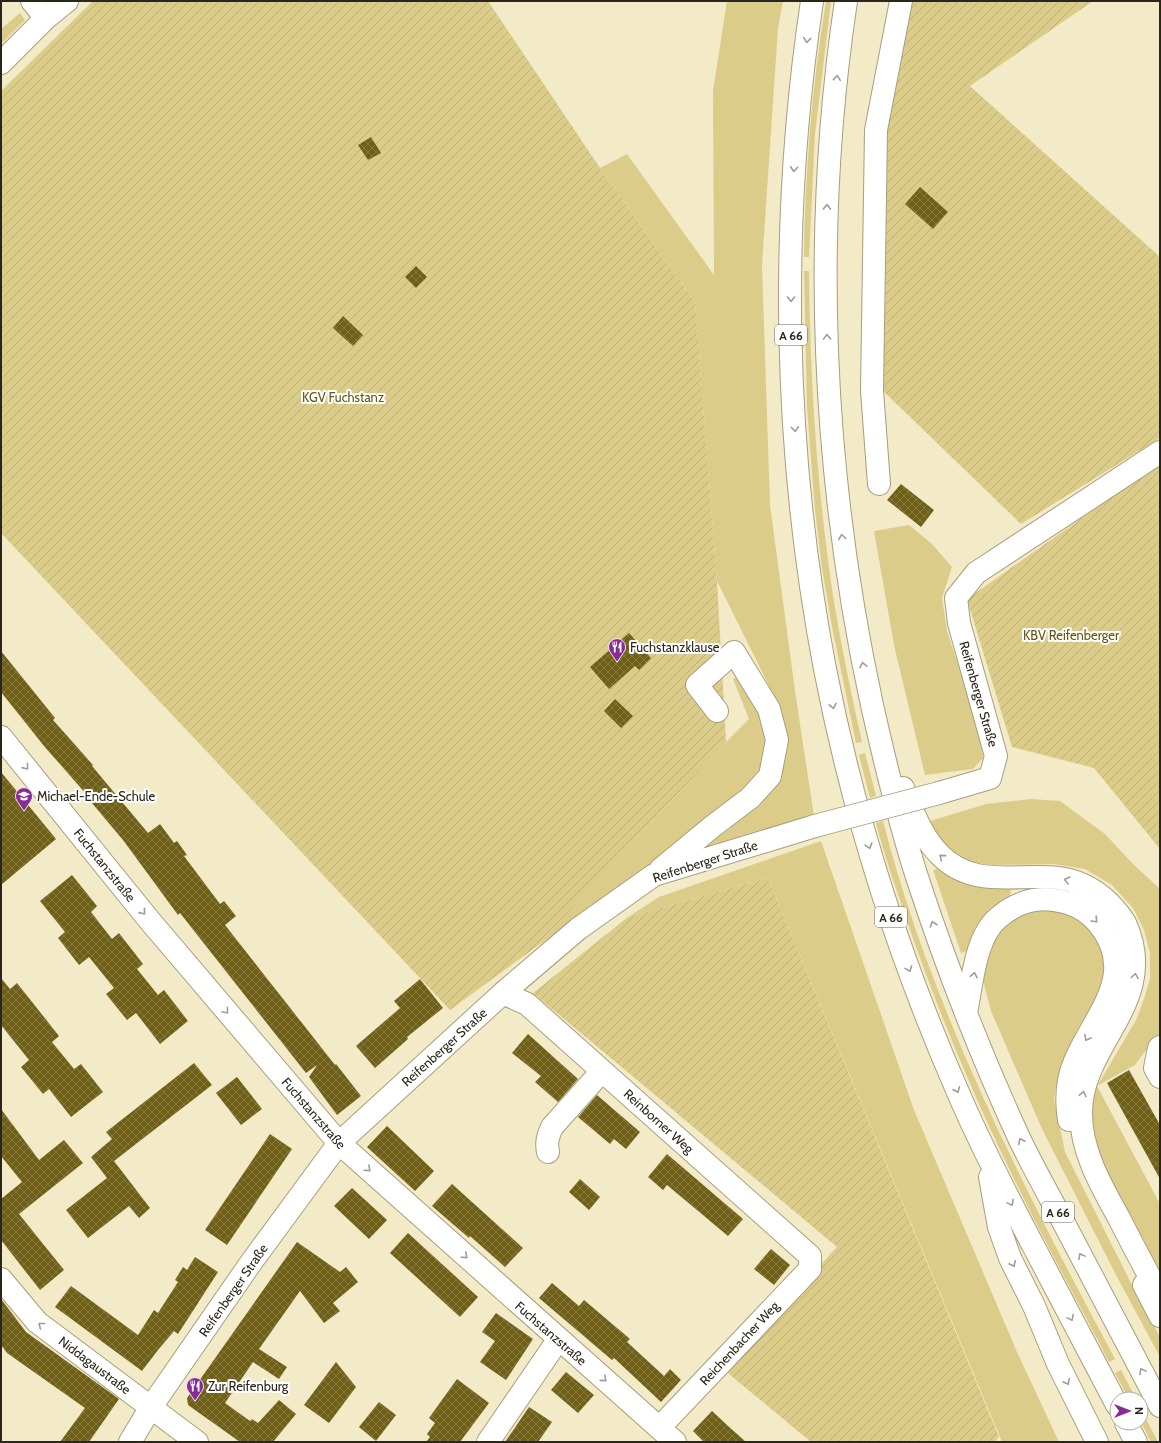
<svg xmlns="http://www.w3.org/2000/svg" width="1161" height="1443" font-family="Cabin,sans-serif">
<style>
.grass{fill:#dccc8a}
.garden{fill:url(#garden-furrows)}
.building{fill:url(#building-cross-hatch)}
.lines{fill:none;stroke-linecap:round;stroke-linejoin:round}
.minor-casing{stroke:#a79e7d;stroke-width:24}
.highway-casing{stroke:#a79e7d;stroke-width:24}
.minor{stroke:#fff;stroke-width:22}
.highway{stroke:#fff;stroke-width:22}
.minor-bridge-casing{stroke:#a79e7d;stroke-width:24;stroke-linecap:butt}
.minor-bridge{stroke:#fff;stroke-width:22}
.oneway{stroke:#9f9d98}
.labels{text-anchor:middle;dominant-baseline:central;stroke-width:4;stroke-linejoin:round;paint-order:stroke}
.shield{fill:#fff;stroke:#6a675e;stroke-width:1}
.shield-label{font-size:12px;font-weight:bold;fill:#2a2619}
.park-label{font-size:13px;fill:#665611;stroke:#fff}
.poi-label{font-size:13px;fill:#2a2619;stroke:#fff;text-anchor:start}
.street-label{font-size:13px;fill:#2a2619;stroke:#fff}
</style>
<defs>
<pattern id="garden-furrows" width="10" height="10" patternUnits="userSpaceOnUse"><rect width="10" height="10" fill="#dccc8a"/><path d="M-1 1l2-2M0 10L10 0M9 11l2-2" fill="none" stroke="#bdaf76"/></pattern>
<pattern id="building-cross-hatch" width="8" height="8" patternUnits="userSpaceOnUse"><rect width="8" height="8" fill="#706017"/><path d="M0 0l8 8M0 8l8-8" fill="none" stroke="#847840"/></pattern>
</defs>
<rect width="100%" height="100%" fill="#f3eac7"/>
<!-- grass -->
<path class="grass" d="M727 1H783L778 28 762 265 770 505 796 698 814 816 696 850 728 830 775 784 780 708 717 581 695 302 600 168 627 154 714 275 713 91Z
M826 1H831L815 134 809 257H804C805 172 812 86 826 1Z
M20 13 25 20 1 44V29Z
M804 271H809C810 380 817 489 833 596 841 645 851 693 862 742L856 743 832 627 822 568 815 510 807 408Z
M909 525 932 544 952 567 942 598 947 631 982 737 983 758 973 769 925 775 894 645 874 531Z
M740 674 756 702 766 737 761 766 746 793 649 871 536 947 726 742 749 719 733 679Z
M865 753 876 796 870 798 859 755Z
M1031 799 1060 801 1105 834 1133 864 1160 889V1039L1149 1046 1135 1065 1097 1086 1160 1204V1289L1092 1151 1089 1100 1136 1020 1144 999 1150 979V953L1144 930 1133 908 1112 885 1085 869 1053 864 994 865 967 862 943 847 927 822 986 804Z
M883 821C932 1011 1023 1187 1115 1359L1109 1362C1081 1307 1051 1254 1024 1199 978 1107 938 1013 905 915 895 885 884 854 876 823Z
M821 841 914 1110 1017 1352 1059 1442H1002L768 878 628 917 659 897Z
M940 868 1011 888 1010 896 991 908 975 927 967 951 961 953 933 870Z
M1054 908 1077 916 1096 933 1104 958 1105 972 1099 993 1078 1028 1058 1075 1054 1099 1065 1152 1132 1285 1160 1337V1357L1116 1275 1042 1129 991 1011 983 980 985 955 994 934 1022 911Z
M1121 1370 1136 1399H1129L1115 1373Z
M1141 1409 1158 1442H1151L1141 1422Z"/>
<!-- garden -->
<path class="garden" d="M93 1H488L600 168 695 302 717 581 726 742 536 947 450 1010 1 533V91Z
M913 1H1093L970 86 1160 257V438L1021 524 878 386 882 133Z
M1160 463V849L1094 768 1012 747 967 599Z
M768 878 999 1437 994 1442H811L723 1369 837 1247 533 993 628 917Z"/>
<!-- building -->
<path class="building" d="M371 137 381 153 368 160 358 145Z
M920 187 948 212 933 229 905 204Z
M416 266 427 277 416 288 405 277Z
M343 316 363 335 353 346 333 328Z
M901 484 934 510 921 527 887 500Z
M629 633 651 658 639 670 635 666 609 689 590 667Z
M1 651 55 718 53 720 93 765 92 766 148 833 160 824 174 843 177 841 187 855 184 856 220 904 224 901 236 916 225 925 335 1065 336 1064 361 1096 337 1115 309 1077 317 1065 306 1073 180 913 178 915 123 840 86 796 87 795 44 746 1 692Z
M615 699 633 716 621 728 604 711Z
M1 772 56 839 1 885Z
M72 875 97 906 91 912 112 939 119 933 143 964 137 969 158 995 164 990 188 1021 160 1044 136 1013 127 1020 106 994 114 988 89 957 79 965 58 938 65 932 40 901Z
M1 978 10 989 17 983 59 1036 52 1042 74 1069 81 1064 103 1092 71 1117 49 1089 43 1094 21 1067 29 1060 1 1025Z
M420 979 443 1008 407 1037 408 1039 375 1068 356 1046 400 1008 394 1001Z
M528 1034 578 1079 558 1102 535 1082 541 1076 512 1053Z
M194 1063 212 1085 114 1161 150 1208 139 1218 129 1206 88 1238 66 1210 107 1178 91 1157 112 1139 106 1132Z
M1129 1070 1160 1125V1179L1107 1083Z
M237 1077 262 1109 241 1125 216 1093Z
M597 1095 640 1132 626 1149 614 1139 610 1144 578 1117Z
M1 1109 39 1160 64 1140 83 1163 19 1214 64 1270 40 1290 1 1240V1199L22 1182 1 1156Z
M387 1126 434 1171 415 1191 367 1147Z
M270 1134 292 1149 227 1245 205 1230Z
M667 1154 743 1219 728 1236 667 1185 663 1190 648 1177Z
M580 1179 600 1197 589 1210 569 1192Z
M452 1184 523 1248 505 1267 470 1236 469 1238 432 1206Z
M352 1188 387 1220 369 1239 334 1206Z
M408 1233 478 1297 460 1317 390 1253Z
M297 1242 340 1272 346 1267 358 1282 333 1303 340 1311 324 1323 300 1291 259 1349 287 1367 279 1379 253 1362 225 1403 250 1421 252 1419 258 1423 279 1400 296 1414 273 1442H240L188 1405 187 1398Z
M771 1249 790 1265 774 1285 754 1269Z
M195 1257 218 1272 178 1334 174 1331 158 1350 142 1371 55 1307 71 1286 138 1335 154 1310 158 1313 178 1282 175 1280 183 1267 187 1270Z
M552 1283 579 1306 584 1300 630 1339 627 1342 664 1376 670 1369 681 1380 661 1402 614 1358 612 1360 539 1298Z
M1 1299 26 1332 119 1399 89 1442H60L85 1408 7 1353 1 1345Z
M496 1313 533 1339 506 1380 480 1362 495 1341 482 1332Z
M336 1362 356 1387 329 1423 304 1405Z
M566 1372 594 1395 578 1413 551 1390Z
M457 1379 489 1403 460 1442H426L430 1437 427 1434 435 1423 429 1418Z
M379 1402 396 1415 376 1441 359 1427Z
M529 1407 552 1422 538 1442H505Z
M712 1411 728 1426 746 1442H704L693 1431Z"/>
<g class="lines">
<!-- minor casing -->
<g class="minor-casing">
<path id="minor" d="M32 1 46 18
M1 63 46 18 67 1
M879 484 872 391 876 130 901 1
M1 737 150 921 339 1143 675 1442
M939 793 990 778 996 756 959 623 956 598 976 573 1160 452
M661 869 713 826 750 798 770 776 777 740 769 709 734 652 697 685 717 711
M503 993 527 1004 810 1256V1269L660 1427
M1160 1047 1159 1048 1155 1068 1160 1077
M548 1152C546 1142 548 1136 552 1127L602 1071
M1 1279 37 1322 197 1442
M130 1442 151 1407 250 1264 339 1143 503 993 578 929 654 875 815 826
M488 1442 558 1340"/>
</g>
<!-- highway casing -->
<g class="highway-casing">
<path id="highway" d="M812 1C779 221 783 450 825 669 853 813 898 955 957 1090 980 1144 1007 1196 1035 1249 1062 1301 1090 1353 1117 1405
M846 1C811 234 822 475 872 705 885 763 899 821 917 877 946 966 980 1053 1019 1138 1034 1169 1051 1199 1067 1229 1098 1288 1129 1347 1160 1406
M903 788C913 811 921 836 940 855 974 889 1016 873 1058 878 1077 880 1094 889 1108 902 1114 908 1120 915 1125 923 1161 1002 1080 1043 1081 1114 1081 1152 1102 1187 1120 1220 1133 1246 1147 1271 1160 1297
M966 1013C972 984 975 937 998 918 1014 904 1033 897 1054 900 1071 902 1087 910 1098 923 1140 974 1095 1014 1075 1061 1067 1079 1066 1101 1069 1120
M990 1177 999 1227 1010 1258 1034 1306 1058 1364 1097 1442
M1144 1285 1160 1316
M1126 1423 1136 1442"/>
</g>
<!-- minor -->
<use href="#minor" class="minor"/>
<!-- highway -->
<use href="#highway" class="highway"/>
<!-- minor-bridge casing -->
<g class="minor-bridge-casing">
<path id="minor-bridge" d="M815 826 939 793"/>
</g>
<!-- minor-bridge -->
<use href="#minor-bridge" class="minor-bridge"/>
</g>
<!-- one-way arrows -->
<defs><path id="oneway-chevron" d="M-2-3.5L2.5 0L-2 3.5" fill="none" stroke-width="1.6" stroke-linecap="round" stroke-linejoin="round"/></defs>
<g class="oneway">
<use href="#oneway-chevron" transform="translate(807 40) rotate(96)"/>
<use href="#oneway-chevron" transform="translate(837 78) rotate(-84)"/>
<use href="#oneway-chevron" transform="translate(794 169) rotate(94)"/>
<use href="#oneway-chevron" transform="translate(827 207) rotate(-88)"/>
<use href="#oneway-chevron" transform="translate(791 299) rotate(90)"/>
<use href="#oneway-chevron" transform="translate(827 337) rotate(-92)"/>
<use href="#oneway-chevron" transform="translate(795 429) rotate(86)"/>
<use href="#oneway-chevron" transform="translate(842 537) rotate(-98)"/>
<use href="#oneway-chevron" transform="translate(863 665) rotate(-102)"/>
<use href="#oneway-chevron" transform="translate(833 706) rotate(78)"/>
<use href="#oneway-chevron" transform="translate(26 767) rotate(51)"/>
<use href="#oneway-chevron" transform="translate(869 846) rotate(74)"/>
<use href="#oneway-chevron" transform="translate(942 857) rotate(-139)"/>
<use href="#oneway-chevron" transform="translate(1067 880) rotate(-166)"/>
<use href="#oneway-chevron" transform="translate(143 912) rotate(51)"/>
<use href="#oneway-chevron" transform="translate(1095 920) rotate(47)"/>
<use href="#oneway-chevron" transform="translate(933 924) rotate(-109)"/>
<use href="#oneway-chevron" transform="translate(909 969) rotate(70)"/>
<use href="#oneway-chevron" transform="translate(974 975) rotate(-79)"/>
<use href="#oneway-chevron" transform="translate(1135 976) rotate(-82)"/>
<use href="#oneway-chevron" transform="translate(226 1011) rotate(50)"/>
<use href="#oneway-chevron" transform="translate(1087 1038) rotate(119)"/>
<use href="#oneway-chevron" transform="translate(957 1090) rotate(67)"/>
<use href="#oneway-chevron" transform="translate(1083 1094) rotate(-79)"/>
<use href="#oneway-chevron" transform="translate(1021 1141) rotate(-116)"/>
<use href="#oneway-chevron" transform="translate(368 1169) rotate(42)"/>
<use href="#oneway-chevron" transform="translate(1011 1203) rotate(62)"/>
<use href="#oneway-chevron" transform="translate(465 1256) rotate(42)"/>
<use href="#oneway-chevron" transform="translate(1081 1256) rotate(-118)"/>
<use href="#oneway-chevron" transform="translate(1013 1264) rotate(64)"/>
<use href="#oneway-chevron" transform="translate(1071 1318) rotate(62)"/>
<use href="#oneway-chevron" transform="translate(41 1325) rotate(-142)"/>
<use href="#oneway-chevron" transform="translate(1142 1371) rotate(-118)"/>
<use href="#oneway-chevron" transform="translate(604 1379) rotate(41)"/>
<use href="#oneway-chevron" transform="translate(1067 1382) rotate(63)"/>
</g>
<!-- icons -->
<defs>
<g id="restaurant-pin" transform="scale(0.9)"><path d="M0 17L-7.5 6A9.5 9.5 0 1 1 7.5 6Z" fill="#882b96" stroke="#fff"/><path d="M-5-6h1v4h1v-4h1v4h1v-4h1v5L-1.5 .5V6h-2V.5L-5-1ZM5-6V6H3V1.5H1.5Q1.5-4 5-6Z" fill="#fff"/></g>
<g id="school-pin" transform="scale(0.9)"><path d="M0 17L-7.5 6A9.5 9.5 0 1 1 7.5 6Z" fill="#882b96" stroke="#fff"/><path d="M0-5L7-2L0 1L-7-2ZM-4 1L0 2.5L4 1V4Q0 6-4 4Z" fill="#fff"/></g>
</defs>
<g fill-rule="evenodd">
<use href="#restaurant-pin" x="617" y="647"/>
<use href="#school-pin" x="24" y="796"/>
<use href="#restaurant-pin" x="195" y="1386"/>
</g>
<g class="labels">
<!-- shield labels -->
<g class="shield">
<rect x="775" y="325" width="32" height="20" rx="3"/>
<rect x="875" y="907" width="32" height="20" rx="3"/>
<rect x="1042" y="1202" width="32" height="20" rx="3"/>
</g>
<g class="shield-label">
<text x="791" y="335">A 66</text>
<text x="891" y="917">A 66</text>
<text x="1058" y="1212">A 66</text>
</g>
<!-- park labels -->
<g class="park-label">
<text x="343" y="397">KGV Fuchstanz</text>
<text x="1071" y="635">KBV Reifenberger</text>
</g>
<!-- poi labels -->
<g class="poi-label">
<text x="630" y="647">Fuchstanzklause</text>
<text x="37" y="796">Michael-Ende-Schule</text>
<text x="208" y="1386">Zur Reifenburg</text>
</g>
<!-- street labels -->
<g class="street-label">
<text transform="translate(979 694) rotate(74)">Reifenberger Straße</text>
<text transform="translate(705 861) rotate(-18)">Reifenberger Straße</text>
<text transform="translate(105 865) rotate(51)">Fuchstanzstraße</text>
<text transform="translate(444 1047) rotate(-42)">Reifenberger Straße</text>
<text transform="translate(314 1113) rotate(49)">Fuchstanzstraße</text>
<text transform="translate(659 1121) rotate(42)">Reinborner Weg</text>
<text transform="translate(233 1290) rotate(-55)">Reifenberger Straße</text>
<text transform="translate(551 1333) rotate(41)">Fuchstanzstraße</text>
<text transform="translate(739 1343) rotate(-47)">Reichenbacher Weg</text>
<text transform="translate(95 1365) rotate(37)">Niddagaustraße</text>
</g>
</g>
<!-- border -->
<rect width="1161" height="1443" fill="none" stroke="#2a2619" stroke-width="4"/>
<!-- north arrow -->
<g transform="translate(1129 1411) rotate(90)"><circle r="19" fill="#ffffff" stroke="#aaa8a3"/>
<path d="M0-3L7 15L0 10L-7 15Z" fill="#882b96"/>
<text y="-6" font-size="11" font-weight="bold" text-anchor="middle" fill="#2a2619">N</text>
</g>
</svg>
